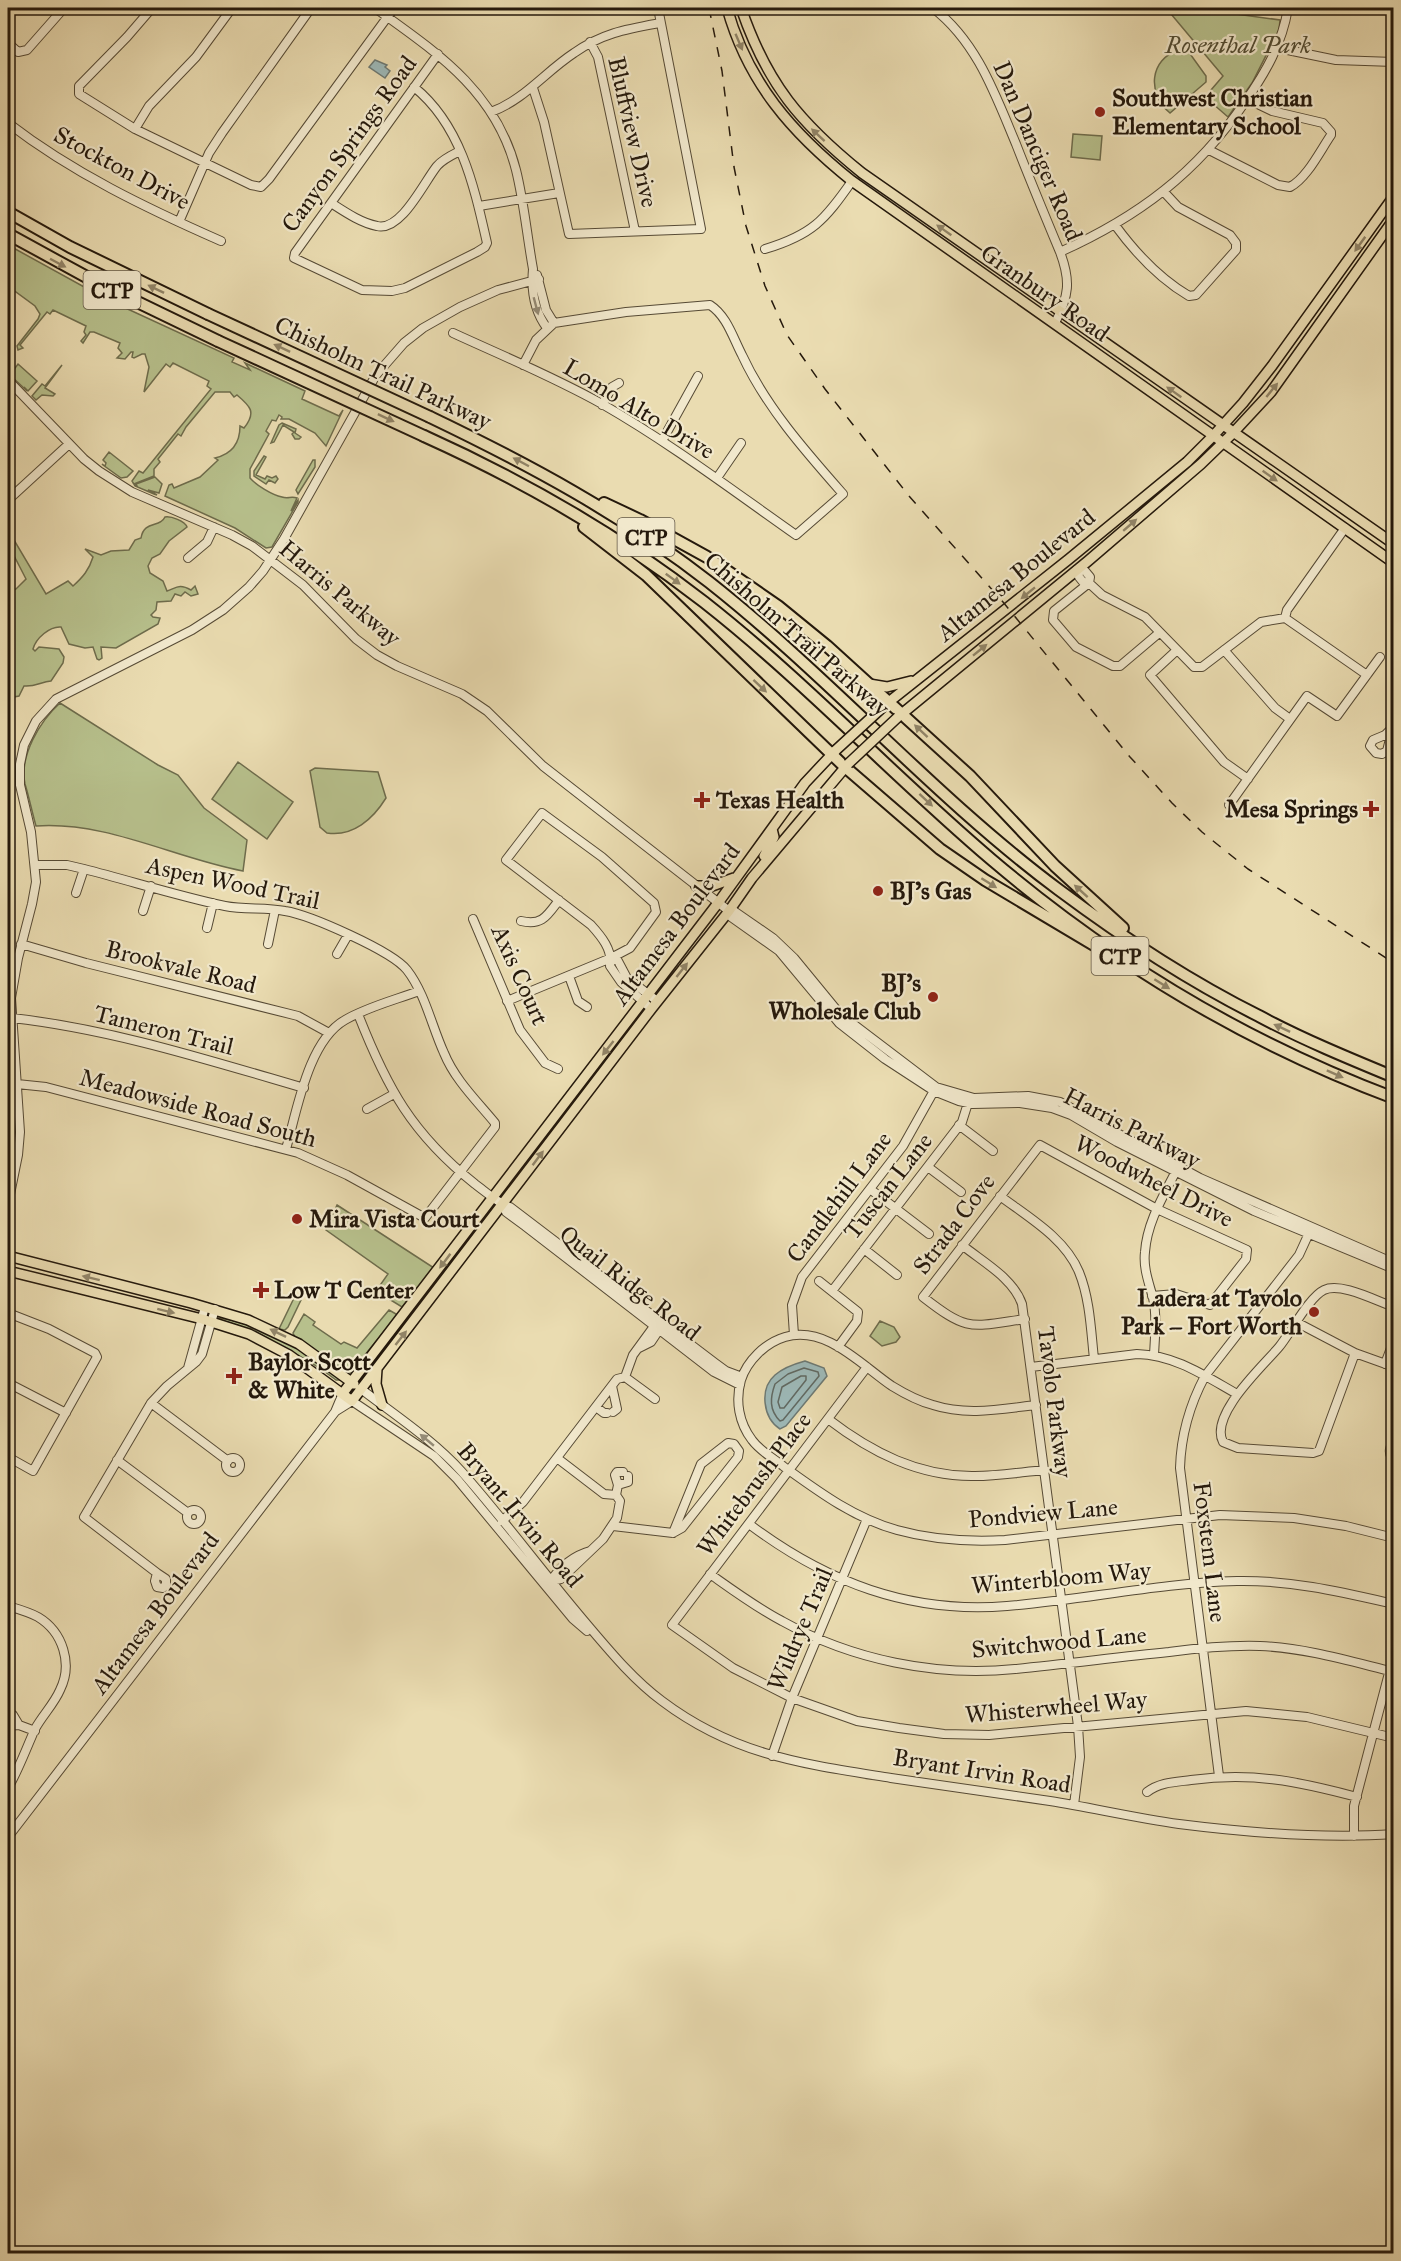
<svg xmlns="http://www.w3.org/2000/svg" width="1401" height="2261" font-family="'IM FELL Great Primer',serif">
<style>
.green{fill:#b7c08c;stroke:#6e6c4c;stroke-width:1.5}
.water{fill:#9db9b8;stroke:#6d7973;stroke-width:1.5}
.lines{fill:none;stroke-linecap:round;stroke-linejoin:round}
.shore{stroke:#616962;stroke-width:1.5}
.minor-casing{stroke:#564a35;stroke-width:10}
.major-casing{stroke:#25190c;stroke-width:12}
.highway-casing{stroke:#25190c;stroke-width:14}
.minor{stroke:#f1e8cc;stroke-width:8}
.major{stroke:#eadcb1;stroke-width:9}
.highway{stroke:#eadcb1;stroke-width:10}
.rail{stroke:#25190c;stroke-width:1.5;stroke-dasharray:10 10;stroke-linecap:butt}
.major-bridge-casing{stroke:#25190c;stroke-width:12;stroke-linecap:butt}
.highway-bridge-casing{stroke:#25190c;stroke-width:14;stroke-linecap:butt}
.major-bridge{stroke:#eadcb1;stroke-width:9}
.highway-bridge{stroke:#eadcb1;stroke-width:10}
.oneway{fill:#918467}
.oneway2{fill:#958b76}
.poi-dot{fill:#8f2418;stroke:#f1e8cc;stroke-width:2}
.labels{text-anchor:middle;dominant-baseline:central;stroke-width:4.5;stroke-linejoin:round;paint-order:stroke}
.shield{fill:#f1e8cc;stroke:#625746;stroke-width:1.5}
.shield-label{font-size:22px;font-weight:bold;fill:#25190c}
.park-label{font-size:24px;font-style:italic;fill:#514b32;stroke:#f1e8cc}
.poi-label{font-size:24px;font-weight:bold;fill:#25190c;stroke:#f1e8cc;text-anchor:start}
.street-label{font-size:24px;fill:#25190c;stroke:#f1e8cc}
</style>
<rect width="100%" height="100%" fill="#eadcb1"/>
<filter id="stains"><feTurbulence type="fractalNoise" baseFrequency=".00333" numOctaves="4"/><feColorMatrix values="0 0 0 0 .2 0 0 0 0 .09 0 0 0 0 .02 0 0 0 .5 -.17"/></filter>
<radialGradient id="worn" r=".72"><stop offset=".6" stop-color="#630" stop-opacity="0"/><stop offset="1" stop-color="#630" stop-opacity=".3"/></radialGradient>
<!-- green -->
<path class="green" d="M1166 8H1193L1280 20 1279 30 1252 83 1228 117 1205 97 1223 76Z
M1179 50 1188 51 1206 76V82L1170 113C1147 94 1149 59 1179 50Z
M1073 134 1102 136 1100 160 1071 157Z
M8 245 106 299 234 358 232 362 250 370 245 363 305 391 302 399 339 416 343 410 326 446 315 433 289 419H281L282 417 279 415 276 421 272 420 266 431 269 434 250 469V478C256 485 272 495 282 497 288 499 291 496 297 498L291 511 298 500V502L272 547 266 548 235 528 165 496 169 485 172 484 174 488 200 477 216 462 218 460 215 458C232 454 240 444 240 426L244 428C257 412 250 406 237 395L234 397 230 392H215L186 427 181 436 178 434 158 459 160 462 154 469V476L134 484 137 486 136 484 155 477 162 484 159 493 148 490 157 495 154 494 135 486 132 481 139 471 143 473 211 389 207 386 209 381 173 363 170 367 166 364 144 392 149 367 145 354H142L134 358 132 357 133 352H131L125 359 117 358 122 353 118 348 120 343 94 332H90L83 343 81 341 86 335 84 332 86 326 53 310 50 314 47 312 20 345 23 348 18 350 17 346 38 319 40 314 35 306 8 286Z
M18 364 37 381 28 391 24 387 27 391 10 375Z
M62 365 45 388 55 394 53 396 42 395 36 400 32 396 42 384 45 386Z
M282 423 296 429 295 433 301 437 299 439H295L292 434 294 432 283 425 274 442 271 443 279 425Z
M109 452 133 471 127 477 121 478 103 465 102 464 105 466 106 463 103 460Z
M264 456 266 457 256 475 265 479 267 476 272 478 276 476 278 479 275 483 269 480 266 484 254 476V471Z
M313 460H315V467L298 494 296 490Z
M165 517C171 516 185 521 187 527L169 541 160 554 152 558 148 566 150 573 163 581 167 591C176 588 179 583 191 590L195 586 198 594 191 596 185 592 181 596 175 594 171 601 157 602 156 610 151 615 153 617 160 618 158 624 116 648 101 647 102 658 99 660 97 659 93 647 85 648 69 644 61 627C50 626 36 638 33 649L35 651 39 647 59 649 64 657 63 663 51 681C41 682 35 687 24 686L19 696 8 698V593L16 589 26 579 8 544V518L11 535 46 594 68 581 73 586C83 577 89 570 93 557L85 549 101 555 111 551 129 550 135 540 141 538C144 520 160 528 165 517Z
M60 703 158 765 178 775 204 808 247 840 243 871C174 858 107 821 36 826 32 812 29 797 25 784 19 756 40 721 60 703Z
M8 734 12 736C18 745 12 756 12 766 11 777 14 787 13 797L8 800Z
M238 762 293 802 267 839 212 799Z
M315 768 378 772 386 798C373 819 353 837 327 833L320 827 319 821 310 771Z
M337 1205 434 1268 402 1307 376 1291 388 1274 326 1230Z
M295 1296 301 1300 288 1327 285 1330 279 1329Z
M389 1310 396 1314V1317L350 1373H346L295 1337 293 1333 304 1314 315 1322 313 1325 341 1344 344 1342 357 1348Z
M218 1318C260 1322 310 1354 341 1380H336C299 1351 260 1337 218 1320Z
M880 1321 894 1327 900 1337 896 1342 882 1346 870 1336Z"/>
<!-- water -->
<path class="water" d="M375 60 387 65 385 67 390 71 385 78 369 67Z
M805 1361 824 1368 827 1376 786 1426 780 1429C763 1418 759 1389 775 1375 783 1368 794 1364 805 1361Z"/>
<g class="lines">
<!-- shore -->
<path class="shore" d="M804 1368 818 1372 819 1376 783 1420 780 1421C769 1410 770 1398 775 1384L788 1374Z
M801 1376H806V1380L784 1408H780L778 1402 782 1387Z"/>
<!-- minor casing -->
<g class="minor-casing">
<path id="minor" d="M152 8 127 37 79 86V94L135 129 251 185 261 187 269 179 394 8
M375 8C436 52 496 91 516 170 524 202 527 236 533 269 531 291 534 311 547 328
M933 8C977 42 995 94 1016 144 1030 180 1045 216 1060 252 1071 281 1069 296 1055 323
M590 42 598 57 635 231
M8 43 18 52 27 50 64 8
M1278 48 1336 60 1394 62
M414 87C461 125 474 186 487 243L485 247 477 252 405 288 392 291 362 290 294 258 295 253 438 54
M533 88 544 122 569 234 701 229 658 8
M491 112C524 100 545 72 574 53 602 33 627 29 660 23
M8 123C73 173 146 208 221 241
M135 129 149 106 196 57 232 8
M1209 150 1278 185 1290 187C1307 178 1320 151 1331 135V132L1323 123 1272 111 1247 99
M331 203C345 212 361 223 377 226 401 232 424 182 437 166 443 159 452 155 460 151
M479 206 559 193
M179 222 209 153 222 133 311 8
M1115 225C1134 251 1160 279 1189 296L1196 295 1236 250V243L1230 235 1178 207 1164 192
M765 249C812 235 825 220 852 181
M1060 252C1138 217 1197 173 1245 102 1266 72 1282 44 1288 8
M537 275 546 310 554 323
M453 333C503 356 554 377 602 404 670 443 732 490 796 535L843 494C806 452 766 407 742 355 733 338 727 316 710 305L626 312 554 323 536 340 523 365
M8 380 84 459 99 471 132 492 232 535 252 546 303 585 356 639 377 655 397 666 462 694 487 711 543 766 729 911 731 917 779 951 839 1023 885 1059 934 1091 959 1101 973 1104 1020 1103 1052 1108 1071 1115 1117 1142 1254 1211 1394 1269
M602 405 612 387 619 383
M662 441 698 376
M717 478 741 443
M8 500 69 444
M188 558 207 542 214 527
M1089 583 1090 577 1085 571 1077 570 1079 577 1083 582 1089 583 1102 595 1145 617 1194 667H1202L1261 622 1285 618 1367 675
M1089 583 1054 611 1053 620 1076 647 1113 666H1120L1159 633
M1285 618 1287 610 1345 528
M1224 650 1275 708 1290 719
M1176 651 1150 675 1224 762 1248 779
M1393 727 1387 751 1382 754 1376 753 1370 746 1373 740 1385 735Z
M1229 805 1307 696 1337 716 1380 657
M76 893 84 869
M143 911 151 886
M729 911H734L773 938 794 958 840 1014 936 1087 974 1098 1028 1096 1060 1102 1200 1178 1394 1263
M473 919 520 1030 545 1063 558 1069
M521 921C542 926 547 916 559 900
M207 928 213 903
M21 944 86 963 298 1016 329 1033
M268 944 275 910
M337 954 348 935
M611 958 618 961 627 978 657 1001
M569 976 578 1001 587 1007
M507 1001 611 958 630 948 656 912 654 903 602 857 542 813 506 860 591 925C601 936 613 950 610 966L621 982 647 1005
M358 1014C387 1088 412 1134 475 1184 486 1192 497 1203 510 1207L715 1363 726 1371 742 1377
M12 1018C111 1029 208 1060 304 1088
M17 1084 46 1087 298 1153 347 1175 425 1218 495 1127V1123C477 1101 455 1080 444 1053 432 1027 425 993 407 970 392 951 310 915 285 911 265 907 245 910 225 906 178 896 131 881 84 869L67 865H35
M367 1109 394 1094
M959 1125 993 1151
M286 1149C297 1111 308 1041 345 1020 367 1007 395 1000 419 991
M928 1167 961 1192
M870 1189 929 1234
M1000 1196C1028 1217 1065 1238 1079 1272 1090 1299 1091 1331 1094 1359
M8 1204 18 1155 20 1132 11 998 18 958 32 904 36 882 31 832 20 785V764L24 745 36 721 56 699 192 630 223 610 249 587 263 571 284 539 376 375 404 343 423 328 460 307 498 290 539 279
M503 1205 506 1212 525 1226 714 1372 740 1385
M962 1245C983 1262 1013 1278 1022 1304L1078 1726 1080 1757 1074 1805
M864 1249 897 1275
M819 1281 858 1312 857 1321 838 1347
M832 1291 962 1122 968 1103
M8 1313 49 1329 95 1353 97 1357 33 1471 8 1457
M1025 1319C970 1327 968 1332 923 1297L1040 1145 1157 1209 1247 1250 1246 1259 1210 1305 1176 1294 1152 1296
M1296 1322 1355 1353 1394 1367
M794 1335 792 1305 802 1277 903 1146 935 1089
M639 1348 651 1342 657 1333 654 1329
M1355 1353 1319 1451 1313 1453 1238 1448 1223 1442C1209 1415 1263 1366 1279 1347 1290 1334 1309 1297 1324 1290 1341 1282 1376 1301 1394 1307
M1154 1355C1155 1336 1157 1316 1153 1298 1149 1283 1143 1268 1145 1252 1147 1222 1164 1195 1177 1169
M1385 1364 1394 1340
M867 1367 672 1625 733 1668 792 1698 857 1721 899 1728 944 1734 989 1735 1246 1711 1307 1717 1394 1738
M1031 1367 1137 1354C1175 1355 1205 1376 1237 1394
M188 1368 205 1307
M625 1377 655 1399
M8 1383 66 1413
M612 1386 617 1409 613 1412
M361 1389C395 1415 433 1440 462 1472 507 1523 547 1578 591 1629 613 1655 635 1681 662 1701 735 1756 804 1764 891 1778 944 1786 997 1793 1050 1801 1093 1808 1136 1818 1179 1824 1250 1833 1323 1839 1394 1834
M151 1403 228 1461
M1036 1405C1001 1409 967 1416 933 1405 918 1401 905 1394 892 1386 861 1365 826 1325 785 1337 765 1343 747 1361 741 1380 735 1401 739 1423 752 1440 760 1451 773 1458 783 1466 819 1492 854 1518 897 1530 933 1540 968 1542 1005 1540L1220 1515 1294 1518 1346 1526 1394 1538
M596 1407 604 1413H607
M336 1411 352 1401 434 1456 457 1479 573 1619 587 1631
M828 1419C871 1452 919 1477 975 1476 998 1476 1022 1472 1045 1470
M1394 1439C1390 1447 1387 1453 1394 1460
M226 1465a7 7 0 1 1 14 0a7 7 0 1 1-14 0Z
M117 1460 188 1513
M618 1485 615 1475 617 1472H623
M616 1495 618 1485 628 1482V1476
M187 1517a7 7 0 1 1 14 0a7 7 0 1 1-14 0Z
M502 1521 523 1502 617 1379 625 1377 633 1355 652 1329 657 1325
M749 1524C826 1582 909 1614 1007 1606 1083 1600 1160 1583 1237 1581 1291 1580 1341 1592 1394 1604
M613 1526 673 1533 701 1464 728 1443 734 1444 739 1451 738 1457 682 1528 673 1533
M157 1573 84 1517 151 1403 167 1386 196 1362 202 1354 215 1309
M157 1573 166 1579V1585L163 1588 157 1587 155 1581Z
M710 1574C734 1591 757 1608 782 1621 852 1660 936 1677 1015 1669 1067 1664 1118 1657 1169 1652 1199 1648 1229 1645 1260 1646 1306 1648 1349 1661 1394 1672
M551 1581 561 1579 603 1539 617 1518 620 1501 616 1495 604 1494 557 1458
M549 1583C559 1568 572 1556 590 1551
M8 1606C18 1609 29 1612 38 1617 63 1632 73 1664 60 1690 54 1704 42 1716 35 1729 26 1749 19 1769 8 1788
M8 1713 13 1715 19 1725
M8 1726 19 1725 35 1731
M772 1756 792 1698 867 1519
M1219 1776 1180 1468C1181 1435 1189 1406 1205 1376L1299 1255 1310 1231
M1147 1792C1160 1782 1176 1782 1191 1780 1253 1772 1297 1781 1357 1797
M1354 1836V1806L1394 1654
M8 1837 335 1412 343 1393"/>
</g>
<!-- major casing -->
<g class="major-casing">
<path id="major" d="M727 8C748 83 792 133 852 181L1394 563
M741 8C767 84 800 123 862 173L1394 544
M869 684 887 687 911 681
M885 705 1069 559 1187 462 1213 436 1243 403 1272 366 1394 196
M898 717 1088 561 1201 464 1233 433 1271 392 1394 219
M764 856 774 837 772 829
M696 886H712L734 878
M8 1256 191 1303 248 1320 299 1344 354 1384
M8 1271 202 1319 249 1334 289 1355 352 1401 652 1008 729 911 752 878 848 764
M377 1369 376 1384 382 1405
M343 1393 718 903 805 783 836 750"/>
</g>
<!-- highway casing -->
<g class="highway-casing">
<path id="highway" d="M8 212 70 247 208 314
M8 234 94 281 218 341
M430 417C528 464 623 515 709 582 831 678 934 797 1059 890 1122 937 1189 981 1259 1016 1302 1039 1348 1058 1394 1077
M424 436C524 481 618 535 704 602 806 682 894 777 992 860 1111 961 1247 1043 1394 1098
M604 503 640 520 707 557 778 606 827 646 970 776 1055 866 1123 928
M584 527 646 575 845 767 940 849 985 880 1094 945"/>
</g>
<!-- minor -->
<use href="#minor" class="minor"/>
<!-- major -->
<use href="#major" class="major"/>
<!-- highway -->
<use href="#highway" class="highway"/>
<!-- rail -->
<path class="rail" d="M709 8 722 71 734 167 746 226 765 286 787 335 825 389 909 496 1003 602 1130 757 1172 803 1202 832 1248 869 1394 963"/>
<!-- major-bridge casing -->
<g class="major-bridge-casing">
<path id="major-bridge" d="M836 750 885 705
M848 764 898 717"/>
</g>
<!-- highway-bridge casing -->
<g class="highway-bridge-casing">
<path id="highway-bridge" d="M208 314 430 417
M218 341 424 436"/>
</g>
<!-- major-bridge -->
<use href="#major-bridge" class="major-bridge"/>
<!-- highway-bridge -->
<use href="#highway-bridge" class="highway-bridge"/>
</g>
<!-- one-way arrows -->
<defs><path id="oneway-solid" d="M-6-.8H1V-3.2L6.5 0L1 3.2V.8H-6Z" transform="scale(1.5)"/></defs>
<g class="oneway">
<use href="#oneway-solid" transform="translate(739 42) rotate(67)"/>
<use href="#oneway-solid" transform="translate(818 135) rotate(-137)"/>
<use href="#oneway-solid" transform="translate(944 230) rotate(-145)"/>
<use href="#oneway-solid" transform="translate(1360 244) rotate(126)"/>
<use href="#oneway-solid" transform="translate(58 263) rotate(28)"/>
<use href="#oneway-solid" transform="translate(156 289) rotate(-154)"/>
<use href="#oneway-solid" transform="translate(282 348) rotate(-155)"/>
<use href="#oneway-solid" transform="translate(1272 390) rotate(-51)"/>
<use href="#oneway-solid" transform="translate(1174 392) rotate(-145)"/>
<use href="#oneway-solid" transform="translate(386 418) rotate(25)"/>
<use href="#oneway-solid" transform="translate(521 462) rotate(-152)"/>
<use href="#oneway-solid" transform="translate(1270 476) rotate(35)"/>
<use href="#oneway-solid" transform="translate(1130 525) rotate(-41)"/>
<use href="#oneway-solid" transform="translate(673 579) rotate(36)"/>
<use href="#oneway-solid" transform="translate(1028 593) rotate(141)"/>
<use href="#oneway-solid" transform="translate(980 650) rotate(-39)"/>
<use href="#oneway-solid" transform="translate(760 686) rotate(43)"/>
<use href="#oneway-solid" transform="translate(921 731) rotate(-137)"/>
<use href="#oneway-solid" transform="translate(926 800) rotate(43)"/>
<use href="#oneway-solid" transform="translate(989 883) rotate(32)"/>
<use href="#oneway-solid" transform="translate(1081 891) rotate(-138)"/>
<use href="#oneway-solid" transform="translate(682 970) rotate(-52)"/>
<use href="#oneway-solid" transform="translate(1162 984) rotate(32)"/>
<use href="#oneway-solid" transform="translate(1282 1028) rotate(-155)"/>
<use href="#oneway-solid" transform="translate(608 1048) rotate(128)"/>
<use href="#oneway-solid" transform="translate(1335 1074) rotate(24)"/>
<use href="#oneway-solid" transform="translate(538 1158) rotate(-53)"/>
<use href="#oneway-solid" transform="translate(445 1261) rotate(127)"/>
<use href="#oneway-solid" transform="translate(91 1278) rotate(-166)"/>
<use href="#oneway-solid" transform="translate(166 1311) rotate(14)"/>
<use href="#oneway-solid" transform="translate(278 1333) rotate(-154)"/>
<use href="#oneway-solid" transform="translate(401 1338) rotate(-52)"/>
</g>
<g class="oneway2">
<use href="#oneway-solid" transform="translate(536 306) rotate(75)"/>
<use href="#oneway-solid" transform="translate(427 1440) rotate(-140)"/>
</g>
<!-- markers -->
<g class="poi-dot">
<circle cx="1100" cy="112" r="6"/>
<path d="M699 791h6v6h6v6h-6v6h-6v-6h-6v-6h6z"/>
<path d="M1368 800h6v6h6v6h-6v6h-6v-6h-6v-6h6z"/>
<circle cx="878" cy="891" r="6"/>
<circle cx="933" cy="997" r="6"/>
<circle cx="297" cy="1219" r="6"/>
<path d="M258 1281h6v6h6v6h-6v6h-6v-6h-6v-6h6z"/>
<circle cx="1314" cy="1312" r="6"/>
<path d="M231 1367h6v6h6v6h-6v6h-6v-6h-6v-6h6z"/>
</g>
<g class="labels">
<!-- shield labels -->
<g class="shield">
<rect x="83.5" y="271" width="57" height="38" rx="4.5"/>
<rect x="617.5" y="518" width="57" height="38" rx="4.5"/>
<rect x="1091.5" y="937" width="57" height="38" rx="4.5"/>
</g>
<g class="shield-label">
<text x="112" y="290">CTP</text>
<text x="646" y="537">CTP</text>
<text x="1120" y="956">CTP</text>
</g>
<!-- park labels -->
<g class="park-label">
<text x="1238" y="45">Rosenthal Park</text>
</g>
<!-- poi labels -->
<g class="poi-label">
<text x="1112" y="98">Southwest Christian<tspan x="1112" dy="28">Elementary School</tspan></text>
<text x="716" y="800">Texas Health</text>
<text x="1358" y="809" text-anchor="end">Mesa Springs</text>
<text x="890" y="891">BJ's Gas</text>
<text x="921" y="983" text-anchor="end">BJ's<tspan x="921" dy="28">Wholesale Club</tspan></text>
<text x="309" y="1219">Mira Vista Court</text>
<text x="274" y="1290">Low T Center</text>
<text x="1302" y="1298" text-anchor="end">Ladera at Tavolo<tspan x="1302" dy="28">Park – Fort Worth</tspan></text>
<text x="248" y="1362">Baylor Scott<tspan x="248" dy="28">&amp; White</tspan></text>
</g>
<!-- street labels -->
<g class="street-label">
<text transform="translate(633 132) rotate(77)">Bluffview Drive</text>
<text transform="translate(349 144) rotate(-54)">Canyon Springs Road</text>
<text transform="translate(1038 151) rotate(67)">Dan Danciger Road</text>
<text transform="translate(122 168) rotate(28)">Stockton Drive</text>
<text transform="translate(1045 293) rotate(35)">Granbury Road</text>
<text transform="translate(383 373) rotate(25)">Chisholm Trail Parkway</text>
<text transform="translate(639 409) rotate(31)">Lomo Alto Drive</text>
<text transform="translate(1016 575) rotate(-39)">Altamesa Boulevard</text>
<text transform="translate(340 593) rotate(40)">Harris Parkway</text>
<text transform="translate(797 634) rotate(41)">Chisholm Trail Parkway</text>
<text transform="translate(233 883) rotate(12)">Aspen Wood Trail</text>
<text transform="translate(676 924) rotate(-53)">Altamesa Boulevard</text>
<text transform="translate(181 967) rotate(14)">Brookvale Road</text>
<text transform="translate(520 975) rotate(66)">Axis Court</text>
<text transform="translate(164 1030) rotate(14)">Tameron Trail</text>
<text transform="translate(198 1108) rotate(15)">Meadowside Road South</text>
<text transform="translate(1132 1128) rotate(27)">Harris Parkway</text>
<text transform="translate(1154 1181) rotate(27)">Woodwheel Drive</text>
<text transform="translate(888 1186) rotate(-52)">Tuscan Lane</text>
<text transform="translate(839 1197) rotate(-53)">Candlehill Lane</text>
<text transform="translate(954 1224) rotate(-53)">Strada Cove</text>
<text transform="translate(630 1283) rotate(38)">Quail Ridge Road</text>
<text transform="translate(1055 1402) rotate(83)">Tavolo Parkway</text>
<text transform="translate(754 1484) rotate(-53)">Whitebrush Place</text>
<text transform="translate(1043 1513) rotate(-5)">Pondview Lane</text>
<text transform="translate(520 1515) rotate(50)">Bryant Irvin Road</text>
<text transform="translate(1210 1552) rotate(83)">Foxstem Lane</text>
<text transform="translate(1061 1578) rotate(-5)">Winterbloom Way</text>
<text transform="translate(155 1613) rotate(-53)">Altamesa Boulevard</text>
<text transform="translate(800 1629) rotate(-67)">Wildrye Trail</text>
<text transform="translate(1059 1642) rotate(-5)">Switchwood Lane</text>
<text transform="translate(1056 1707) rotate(-5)">Whisterwheel Way</text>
<text transform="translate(982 1771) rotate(9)">Bryant Irvin Road</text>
</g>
</g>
<!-- margin -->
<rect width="1401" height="2261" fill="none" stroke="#eadcb1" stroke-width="30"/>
<rect x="9" y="9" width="1383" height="2243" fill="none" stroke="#25190c" stroke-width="3"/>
<rect x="15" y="15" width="1371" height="2231" fill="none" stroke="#25190c" stroke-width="1.5"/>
<rect width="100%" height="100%" filter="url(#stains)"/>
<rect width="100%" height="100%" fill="url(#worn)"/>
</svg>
